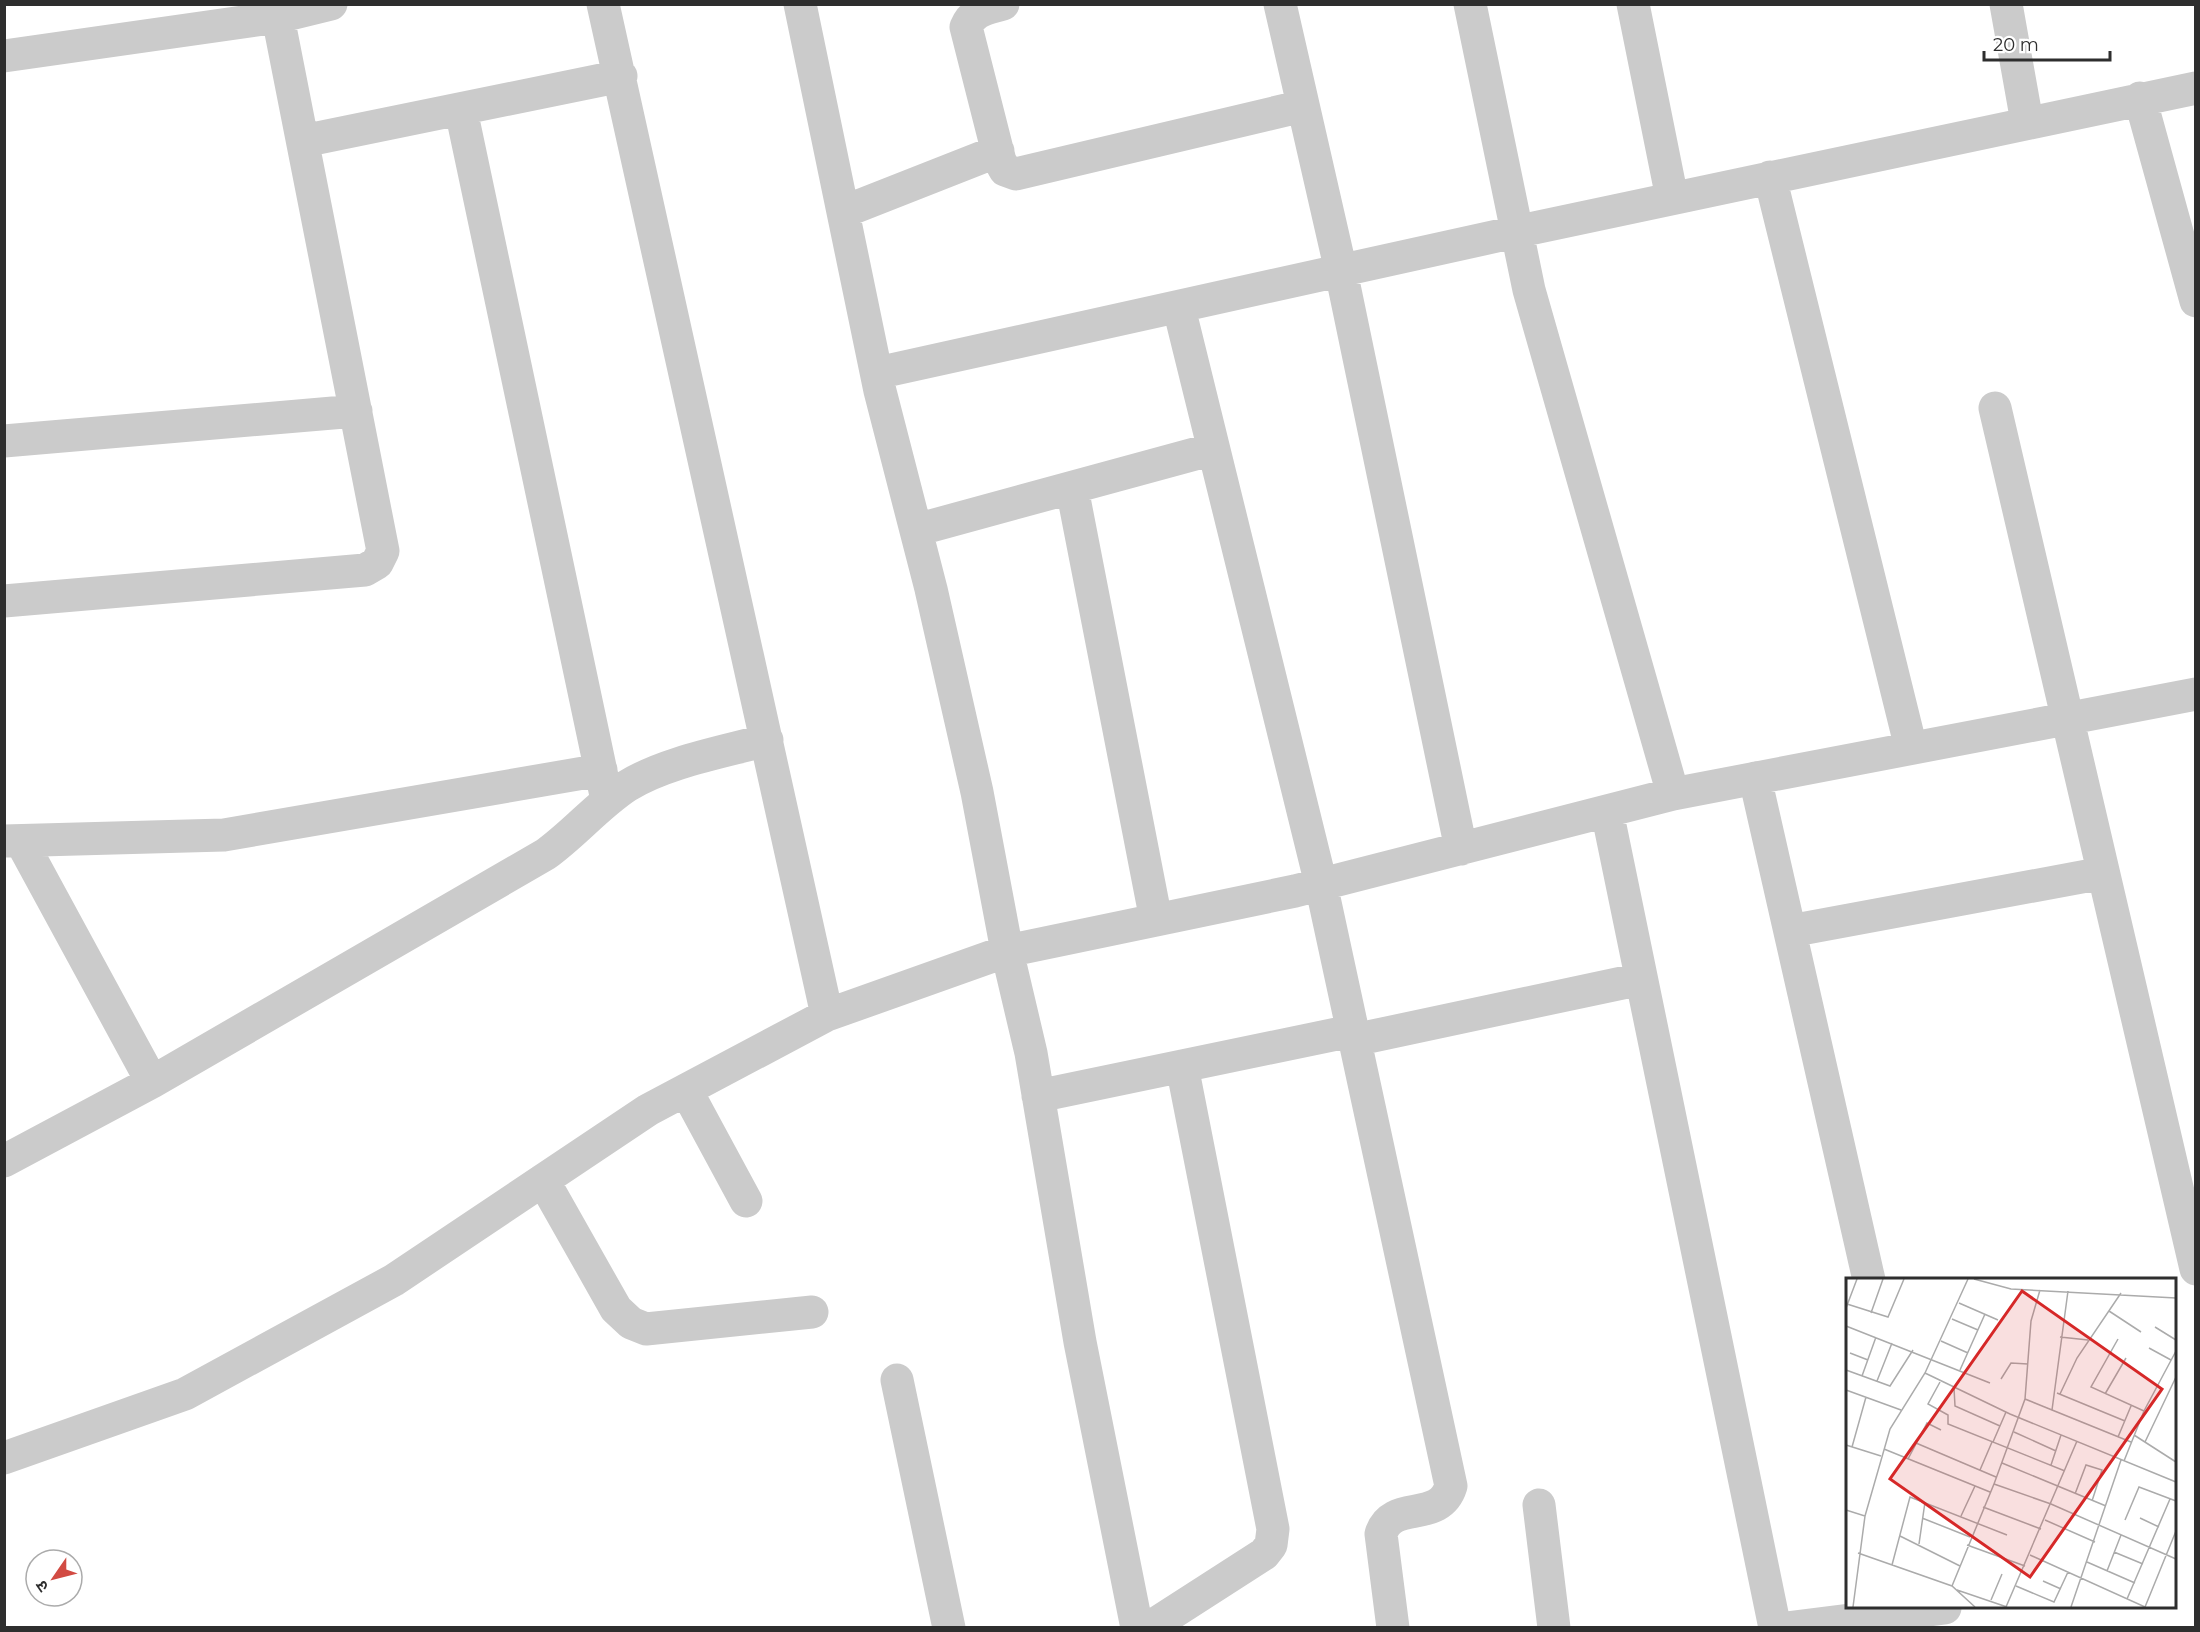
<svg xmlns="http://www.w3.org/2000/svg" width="2200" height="1632" font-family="Montserrat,'Noto Sans Devanagari',sans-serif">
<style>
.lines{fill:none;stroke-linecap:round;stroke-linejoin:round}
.street{stroke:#cbcbcb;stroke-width:33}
.inset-road{fill:none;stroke:#ababab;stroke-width:1.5}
.view{fill:#d62828;fill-opacity:0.15;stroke:#d62828;stroke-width:3}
.inset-edge{fill:none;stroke:#2e2e2e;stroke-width:3}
</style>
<rect width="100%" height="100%" fill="#fff"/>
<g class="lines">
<!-- street -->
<path class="street" d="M603 4 827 1015
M800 4 880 391 931 589 977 792 1007 951 1031 1053 1080 1342 1137 1628
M1003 4C987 9 973 10 966 27L1000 161 1005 170 1016 174 1303 106
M1280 4 1341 271 1461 849
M1470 4 1529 290 1673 794 2196 694
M1633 4 1672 198
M2006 4 2027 122
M4 56 278 17 331 4
M2140 98 2196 301
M461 110 607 800
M303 141 621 76
M1770 177 1911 748
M843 212 998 151
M1179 308 1321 884 1451 1486C1439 1525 1392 1498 1381 1534L1393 1628
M877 373 1515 232 2196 88
M1995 408 2196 1269
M4 441 356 411
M1072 488 1156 920
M916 530 1213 449
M4 601 365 570 377 563 383 551 278 17
M1755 778 1869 1280
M1607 811 1775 1628
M4 841 224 835 601 770
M21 841 152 1082
M1790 931 2103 873
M1354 1040 1641 979
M686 1090 746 1201
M1038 1096 1351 1031
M4 1161 152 1082 546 854C575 833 598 805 627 786 666 762 723 752 767 740
M543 1180 616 1309 631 1323 646 1329 812 1312
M897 1380 949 1628
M4 1458 185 1394 394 1280 648 1110 827 1015 1007 951 1295 891 1673 794
M1539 1505 1554 1628
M1149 1628 1264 1554 1271 1545 1273 1529 1182 1066
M1786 1628 1945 1608"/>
</g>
<!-- overview -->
<g transform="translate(1846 1278)">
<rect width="330" height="330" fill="#fff"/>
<path class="inset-road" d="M128 1 165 11 330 20M113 25 152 42M1 26 42 39 58 1M0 30 11 1M263 33 295 54M25 35 37 1M106 41 132 52M0 48 144 105M309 49 330 62M214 59 242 62M272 61 245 109 298 133M95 63 122 75M303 70 325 82M4 75 22 82M0 92 44 108 67 72M114 92 139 36M79 95 164 136 330 204M16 98 30 59M155 101 165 85 182 86M31 103 46 65M94 104 82 126 102 137V146L219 193M108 110 109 128 154 148M0 112 55 132M211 115 279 143M214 116 231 80 275 15M259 116 280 80M179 121 285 164M206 132 222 13M168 154 210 173M288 157 330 184M272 159 285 128M147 164 160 134M299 164 330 99M70 165 150 199M0 167 35 178M6 169 20 119M38 171 144 214M62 181 81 145 95 152M278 183 298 133 330 73M156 185 260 228M205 187 215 157M134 192 146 164M148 206 179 121 185 43 194 12M229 216 240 187 256 192 246 223M137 229 195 251M0 232 19 238 7 329M19 238 44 151 79 95 122 1M115 238 129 208M76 240 124 259M294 240 313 249M199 242 249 264M279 242 293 209 330 223M54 258 114 288M73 266 79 224M121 267 179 288M268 274 297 286M12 275 106 308 129 329M184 277 299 329 330 253M241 284 289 305M46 287 64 219 161 257M261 293 275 257M197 303 215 311M106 308 148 206 205 226 330 281M170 308 208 324 222 294M111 312 161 329M281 321 324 221M145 322 156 296M160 329 231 163M225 329 275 182"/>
<path class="view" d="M176 13 316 111 184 299 44 201Z"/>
<rect width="330" height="330" class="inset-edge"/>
</g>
<!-- border -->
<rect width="2200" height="1632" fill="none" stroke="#2e2e2e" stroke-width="12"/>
<!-- north arrow -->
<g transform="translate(54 1578) rotate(235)"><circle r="28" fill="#ffffff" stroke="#ababab" stroke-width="1.5"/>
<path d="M0-4.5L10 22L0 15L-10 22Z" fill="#d24b43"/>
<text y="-9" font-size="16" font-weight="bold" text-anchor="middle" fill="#2e2e2e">उ</text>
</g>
<!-- scale -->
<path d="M1984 51v9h126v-9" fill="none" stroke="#2e2e2e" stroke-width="3"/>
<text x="1993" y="51" font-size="18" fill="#2e2e2e" stroke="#ffffff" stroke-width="4.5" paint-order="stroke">20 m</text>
</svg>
